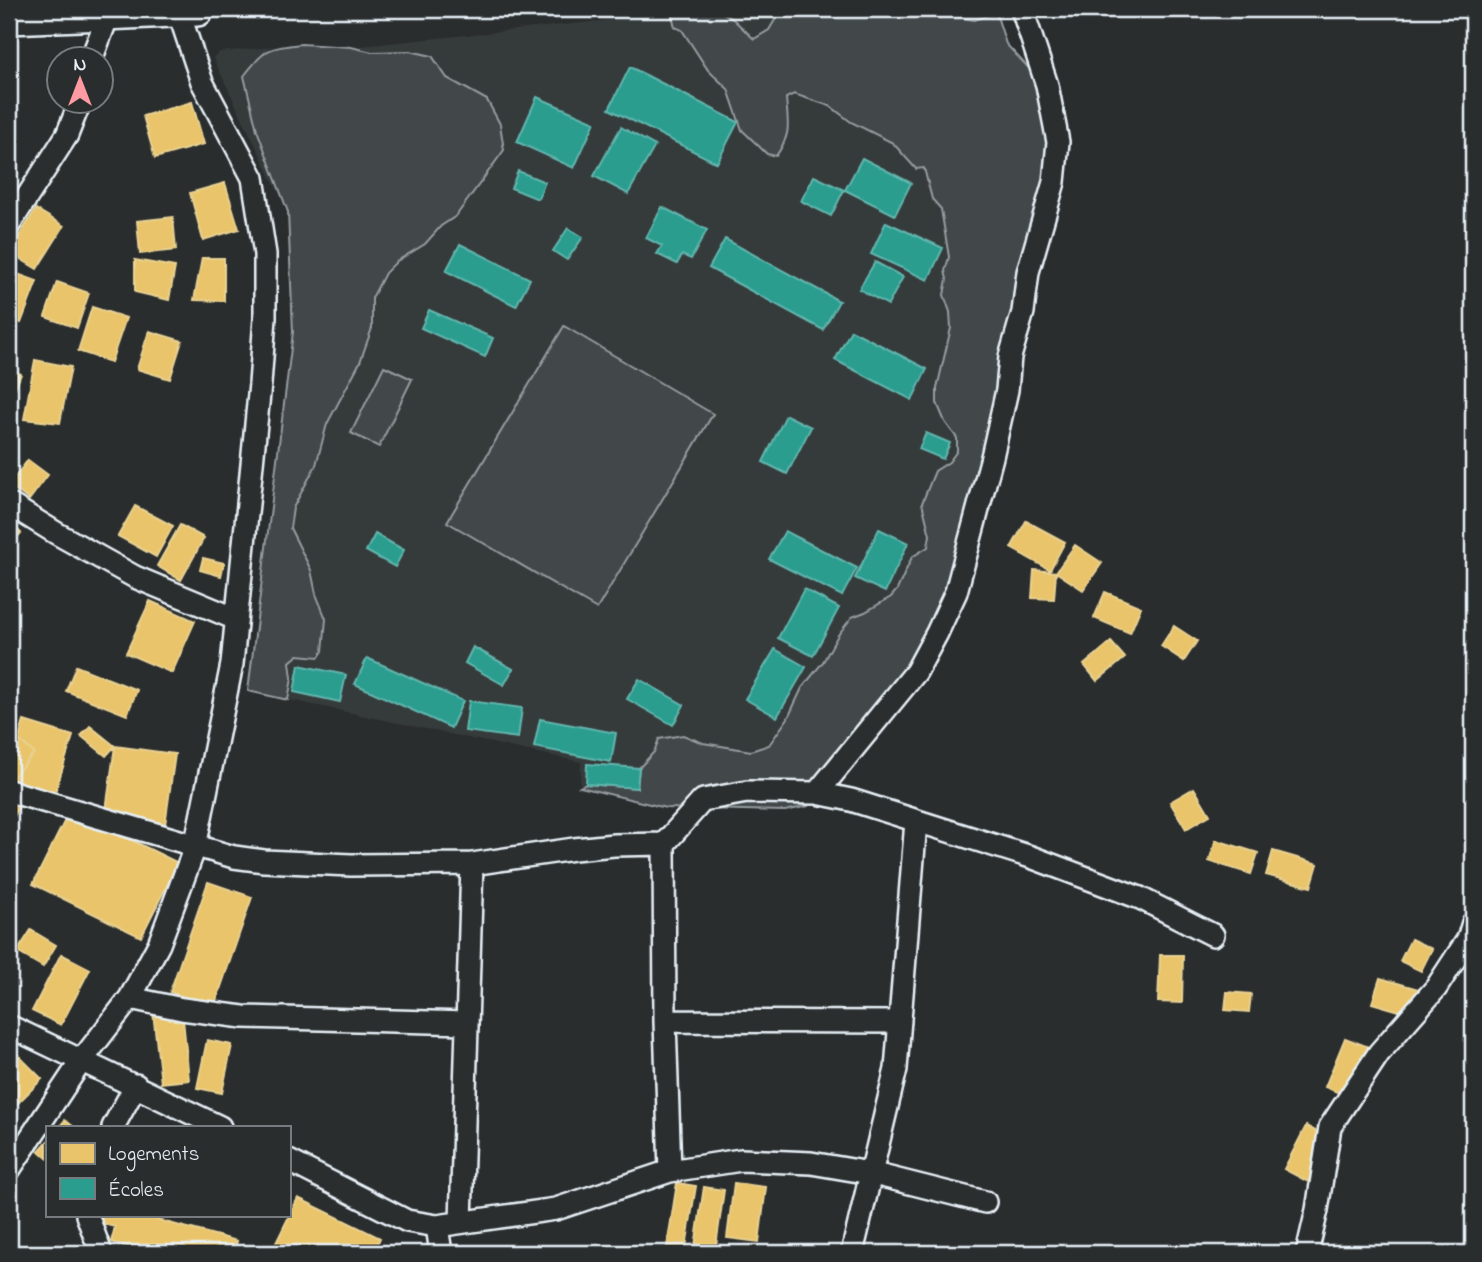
<svg xmlns="http://www.w3.org/2000/svg" width="1482" height="1262" font-family="'Indie Flower',sans-serif">
<style>
.built{fill:#363a3b}
.green{fill:#424648;stroke:#959ca0;stroke-width:2}
.homes{fill:#e9c46a;stroke:#e9d295;stroke-width:2}
.schools{fill:#2a9d8f;stroke:#63b6ae;stroke-width:2}
.lines{fill:none;stroke-linecap:round;stroke-linejoin:round}
.minor-casing{stroke:#e8f1f8;stroke-width:26}
.trunk-casing{stroke:#e8f1f8;stroke-width:38}
.minor{stroke:#2a2d2e;stroke-width:21}
.trunk{stroke:#2a2d2e;stroke-width:33}
</style>
<rect width="100%" height="100%" fill="#2a2d2e"/>
<filter id="ink" filterUnits="userSpaceOnUse"><feTurbulence type="fractalNoise" baseFrequency=".0143" numOctaves="2"/><feDisplacementMap in="SourceGraphic" scale="14" xChannelSelector="R" yChannelSelector="G"/><feConvolveMatrix kernelMatrix="1 2 1 2 8 2 1 2 1" color-interpolation-filters="sRGB"/></filter>
<g filter="url(#ink)">
<!-- built -->
<path class="built" d="M718 9H995L1006 44 1039 79 998 419 830 772 808 806 785 811 666 808 580 787 581 762 248 691 293 332 288 212 213 58 220 52 301 44 351 47Z"/>
<!-- green -->
<path class="green" d="M718 9 734 20 754 39 769 30 778 15 795 12 798 9H958L964 18 974 20 996 13 1006 44 1039 79 1054 143 951 595 920 662 830 772 808 806 785 811 666 808 580 787 586 784 637 788 639 768 654 752 659 739 683 735 703 743 751 751 769 745 788 718 802 688 823 662 838 635 852 617 865 612 891 597 897 590 912 557 928 547 930 535 922 503 935 471 949 462 957 451V438L945 422 937 403V388L951 328 950 312 944 295 947 279 945 271 949 257 941 209 932 199 924 168 916 169 893 143 851 122 830 106 794 94 786 98C788 125 792 133 776 156L767 154 742 130 728 89 708 70 682 30 675 27 672 15Z
M301 44 351 47 372 52 410 51 432 56 447 78 487 100 500 124 504 150 456 216 441 226 425 244 397 261 385 273 372 298V328L360 362 327 424 316 465 293 508 290 528 311 570 316 594 326 619 323 651 319 657 298 655 290 662 292 678 288 700 248 691 293 332 288 212 257 130 244 76C265 48 268 48 301 44Z
M564 326 713 414 597 609 447 522Z
M384 366 412 379 379 447 351 433Z"/>
<!-- homes -->
<path class="homes" d="M192 102 204 144 155 158 143 116Z
M225 183 239 229 203 240 190 193Z
M36 209 64 226 37 269 9 252Z
M173 217 176 250 140 254 137 221Z
M202 258H224V301L194 300Z
M135 260 175 267 169 300 135 292Z
M9 271 37 281 21 323 9 319Z
M57 282 89 293 77 328 45 317Z
M92 307 126 318 111 362 78 351Z
M149 331 182 341 170 379 137 369Z
M35 360 71 367 60 423 24 419Z
M9 369 21 374 9 403Z
M28 460 48 475 29 500 9 485Z
M135 506 173 526 156 557 118 536Z
M1026 521 1065 542 1050 570 1011 548Z
M9 522 21 533 9 546Z
M180 525 204 538 181 580 157 566Z
M1075 545 1102 563 1083 590 1056 572Z
M203 558 224 563 221 576 200 570Z
M1034 570 1056 572 1054 599 1032 598Z
M1105 592 1141 607 1130 633 1094 618Z
M150 601 195 621 172 673 126 653Z
M1174 626 1197 641 1184 661 1161 646Z
M1111 642 1125 658 1097 681 1084 665Z
M76 666 137 690 127 715 66 691Z
M24 721 73 736 54 795 9 781V771Z
M90 726 115 746 106 756 81 736Z
M9 731 34 753 9 782Z
M115 746 175 754 165 825 105 817Z
M1194 788 1210 815 1186 829 1170 802Z
M9 800 19 806 9 827Z
M70 810 178 863 141 937 33 884Z
M1216 840 1258 853 1251 874 1209 861Z
M1273 851 1318 864 1311 887 1266 875Z
M208 882 252 897 214 1007 170 992Z
M31 930 56 945 43 967 17 952Z
M9 932 18 937 9 954Z
M1411 939 1432 949 1421 971 1400 961Z
M61 954 90 969 61 1025 32 1011Z
M1160 955H1183L1182 1003 1158 1002Z
M1380 978 1418 989 1410 1014 1372 1003Z
M1227 992 1251 994 1249 1012 1225 1010Z
M182 1009 189 1080 161 1083 153 1012Z
M1345 1038 1374 1049 1354 1099 1325 1087Z
M207 1040 232 1045 222 1093 197 1088Z
M9 1046 42 1079 12 1109 9 1106Z
M65 1120 74 1127H59Z
M1306 1126 1334 1141 1312 1184 1284 1169Z
M47 1142V1158L39 1151Z
M677 1183 696 1186 685 1253H666Z
M734 1183 766 1187 759 1242 727 1238Z
M704 1187 724 1190 715 1253H694Z
M298 1198 380 1238 373 1253H277L272 1251Z
M103 1215H139L237 1241 234 1253H152L111 1242 115 1227 100 1223Z"/>
<!-- schools -->
<path class="schools" d="M968 9H988V10L970 15Z
M630 67 738 122 717 163 609 109Z
M537 97 595 122 574 168 517 142Z
M621 127 655 146 628 194 594 176Z
M862 158 911 183 895 215 845 190Z
M518 171 545 182 538 199 511 188Z
M814 176 844 190 831 216 801 201Z
M662 207 707 230 691 259 682 255 677 264 657 254 662 246 646 238Z
M886 222 943 248 928 280 871 254Z
M568 228 583 237 567 260 553 251Z
M725 239 839 301 823 330 709 268Z
M460 244 530 279 516 306 446 271Z
M875 262 903 277 888 305 859 289Z
M429 310 493 338 485 357 421 328Z
M851 330 927 369 912 400 835 360Z
M786 415 811 427 787 474 763 462Z
M926 433 950 443 943 459 919 449Z
M879 529 908 543 885 592 855 578Z
M785 531 857 568 842 596 769 559Z
M375 534 404 550 395 567 366 551Z
M804 589 839 608 813 656 778 638Z
M473 647 513 669 504 685 465 663Z
M775 649 806 667 777 717 745 699Z
M367 658 463 701 451 728 355 684Z
M299 665 346 675 340 702 294 692Z
M639 679 684 705 673 725 627 699Z
M469 701 522 708 518 738 465 731Z
M540 719 616 733 611 762 534 747Z
M587 764 639 768 637 788 586 784Z"/>
<g class="lines">
<!-- minor casing -->
<g class="minor-casing">
<path id="minor" d="M91 60 109 13
M9 225 67 135 80 102
M9 504 56 533 135 577 236 619
M9 791 234 857 264 861 351 865 472 864 574 849 614 845 664 844 703 800 747 792 817 793 851 800 1031 857 1140 898 1213 935
M817 793 916 672 937 633 956 592 992 457 1007 390 1010 357 1023 312 1028 272 1054 182 1058 142 1047 85 1022 9
M664 844 665 1021 670 1171
M130 998 182 1009 243 1017 467 1023
M665 1021 900 1022
M9 1026 220 1127
M113 1127 136 1085
M289 1161 407 1221 437 1226 556 1209 670 1171 741 1160 811 1163 870 1173 985 1202
M9 1170 82 1060 130 998 159 944 195 847 232 664 260 384 265 318V254L253 178 202 82 178 10
M87 1215 101 1253
M461 1222 472 864
M437 1226 441 1253
M852 1253 896 1069 916 821
M1307 1253 1317 1210 1330 1127 1379 1053 1436 988 1468 939 1473 923"/>
</g>
<!-- trunk casing -->
<g class="trunk-casing">
<path id="trunk" d="M9 17 197 9"/>
</g>
<!-- minor -->
<use href="#minor" class="minor"/>
<!-- trunk -->
<use href="#trunk" class="trunk"/>
</g>
</g>
<!-- margin -->
<rect width="1482" height="1262" fill="none" stroke="#2a2d2e" stroke-width="35"/>
<rect x="18" y="18" width="1447" height="1227" fill="none" stroke="#e8f1f8" stroke-width="2.5" filter="url(#ink)"/>
<!-- legend -->
<rect x="46" y="1126" width="245" height="91" fill="#2a2d2e" stroke="#767b7f" stroke-width="2"/>
<rect x="60" y="1143" width="35" height="21" fill="#e9c46a" stroke="#767b7f" stroke-width="2"/>
<text x="108" y="1160" font-size="21" fill="#e8f1f8">Logements</text>
<rect x="60" y="1178" width="35" height="21" fill="#2a9d8f" stroke="#767b7f" stroke-width="2"/>
<text x="108" y="1196" font-size="21" fill="#e8f1f8">Écoles</text>
<!-- north arrow -->
<g transform="translate(80 80)"><circle r="33" fill="#2a2d2e" stroke="#767b7f" stroke-width="2"/>
<path d="M0-5L12 26L0 18L-12 26Z" fill="#ff9aa2"/>
<text y="-10" font-size="19" font-weight="bold" text-anchor="middle" fill="#e8f1f8">N</text>
</g>
</svg>
